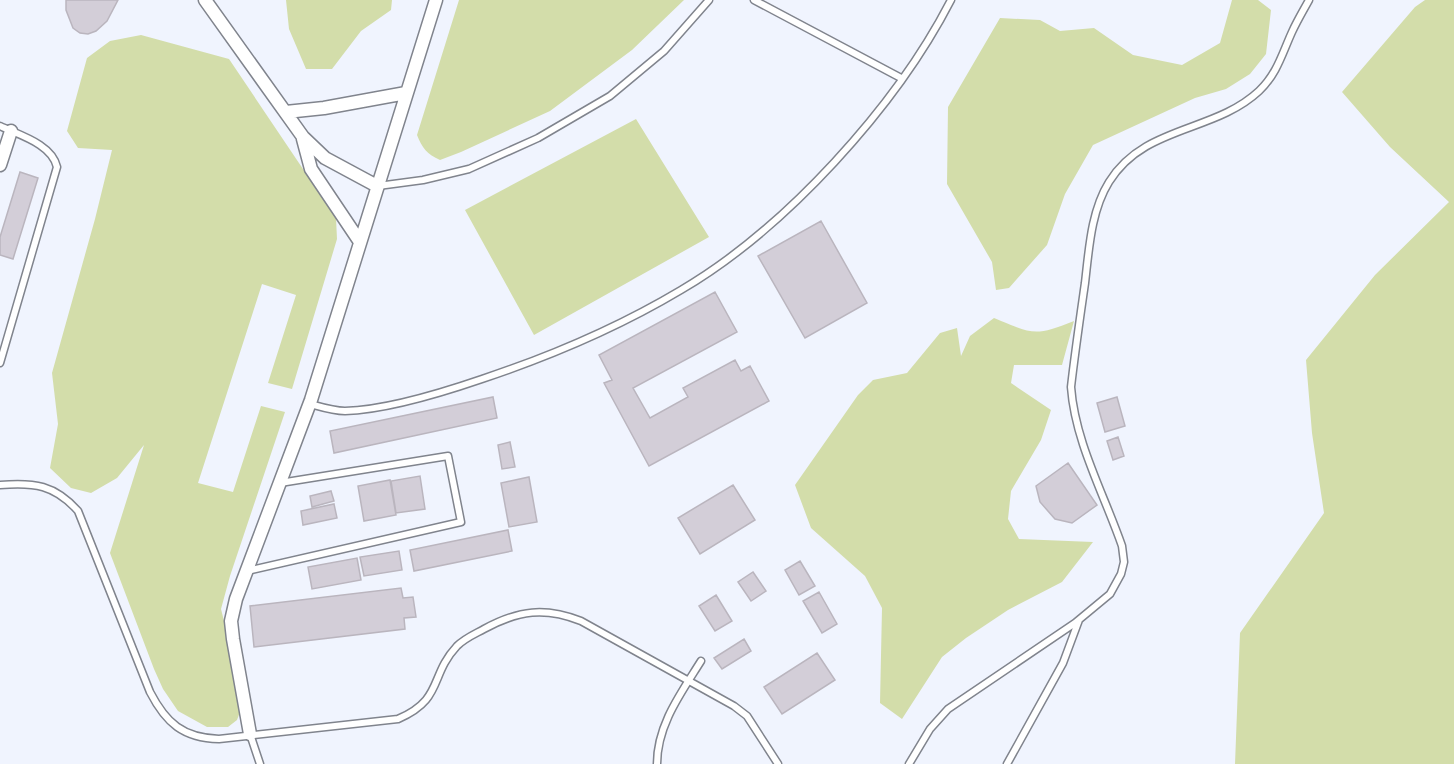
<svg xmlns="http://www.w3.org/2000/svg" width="1454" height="764" font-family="Jost,sans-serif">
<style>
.green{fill:#d3ddaa}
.building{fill:#d3ced8;stroke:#bab5be;stroke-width:1.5}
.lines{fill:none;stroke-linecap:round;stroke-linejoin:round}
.lane-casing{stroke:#80848d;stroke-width:9}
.street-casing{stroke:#80848d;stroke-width:15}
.lane{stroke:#fff;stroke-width:6}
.street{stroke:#fff;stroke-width:12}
</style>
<rect width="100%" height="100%" fill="#f0f4fe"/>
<!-- green -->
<path class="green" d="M286 0H392L391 10 361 31 332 69H306L289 29Z
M459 0H684L632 50 550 111 461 152 440 160C427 154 422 148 417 135Z
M1232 0H1258L1271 10 1266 54 1250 74 1226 89 1195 98 1093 145 1065 194 1047 245 1009 288 996 290 992 262 947 184 948 107 1000 18 1040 20 1060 31 1094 28 1133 55 1182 65 1220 43Z
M1425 0H1454V764H1235L1240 633 1324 513 1312 433 1306 360 1375 275 1449 202 1390 147 1342 92 1415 7Z
M141 35 229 59 336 218 337 239 292 389 268 383 296 295 262 284 198 483 233 492 261 406 285 412 230 576 221 609 232 653 240 712 237 720 228 727H207L178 711 163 689 154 669 110 553 144 445 117 478 91 493 71 488 50 468 58 424 52 373 95 219 112 150 78 148 67 131 87 58 110 41Z
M636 119 709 237 534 335 465 210Z
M994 318C1033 334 1034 337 1074 321L1062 365H1014L1011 383 1051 410 1041 440 1011 491 1008 519 1019 539 1093 542 1062 582 1008 610 966 638 942 657 902 719 880 703 882 608 865 576 811 528 795 485 858 395 873 380 907 373 940 333 957 328 961 356 970 336Z"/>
<!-- building -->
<path class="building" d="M66 0H118L107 21 96 31 88 34 80 33 73 28 66 10Z
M20 172 38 178 13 259 0 255V237Z
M821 221 867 303 805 338 758 256Z
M715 292 737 332 633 388 650 418 688 397 683 388 735 360 741 371 750 366 769 401 649 466 604 383 612 380 599 355Z
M493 397 497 418 334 453 330 431Z
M1117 397 1125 426 1105 432 1097 403Z
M1118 437 1124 456 1113 460 1107 441Z
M510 442 515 467 502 469 498 445Z
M1068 463 1097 505 1072 523 1055 519 1040 502 1036 486Z
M420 476 425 509 396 513 391 481Z
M529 477 537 522 509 527 501 483Z
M390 480 396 515 364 521 358 486Z
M733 485 755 520 700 554 678 518Z
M331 491 334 501 312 507 310 496Z
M334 504 337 518 303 525 301 511Z
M508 530 512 551 414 571 410 550Z
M399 551 402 570 364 576 360 557Z
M357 558 361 580 312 589 308 567Z
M800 561 815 586 799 595 785 570Z
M753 572 766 591 751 601 738 582Z
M401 588 403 598 413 597 416 617 404 618 405 629 254 647 250 606Z
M819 592 837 624 822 633 803 601Z
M716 595 732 621 715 631 699 606Z
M744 639 751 651 722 669 714 658Z
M817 653 835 680 782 714 764 687Z"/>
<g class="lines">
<!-- lane casing -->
<g class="lane-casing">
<path id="lane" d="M754 0 901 78
M0 126C19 135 52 144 57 167L0 363
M378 186 423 180 469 169 538 138 610 96 664 51 709 0
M310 404C321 407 333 411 345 411 385 410 444 392 482 379 551 356 619 327 681 290 785 229 896 107 951 0
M0 485C34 482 55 485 78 511L150 692C166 723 183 738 219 739L398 719C444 699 429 676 457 646 465 638 475 634 484 629 519 610 545 607 581 621L734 706 747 716 778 764
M247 571 461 522 448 456 280 483
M250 734 260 764
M657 764C657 725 681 693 701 661
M909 764 930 729 948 709 1075 623 1110 594 1121 574 1124 562 1122 546C1104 494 1075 442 1071 387 1075 352 1080 318 1085 283 1089 249 1091 211 1109 182 1144 125 1214 133 1259 91 1277 74 1282 54 1292 32 1297 21 1303 11 1309 0
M1007 764 1063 663 1079 620"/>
</g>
<!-- street casing -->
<g class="street-casing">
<path id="street" d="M205 0 303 137 325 158 377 186
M286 112 324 108 406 93
M303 139 311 169 360 242
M0 165 11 131
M250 734 233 639 231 621 236 599 311 400 436 0"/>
</g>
<!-- lane -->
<use href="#lane" class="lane"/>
<!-- street -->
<use href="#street" class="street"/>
</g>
</svg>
